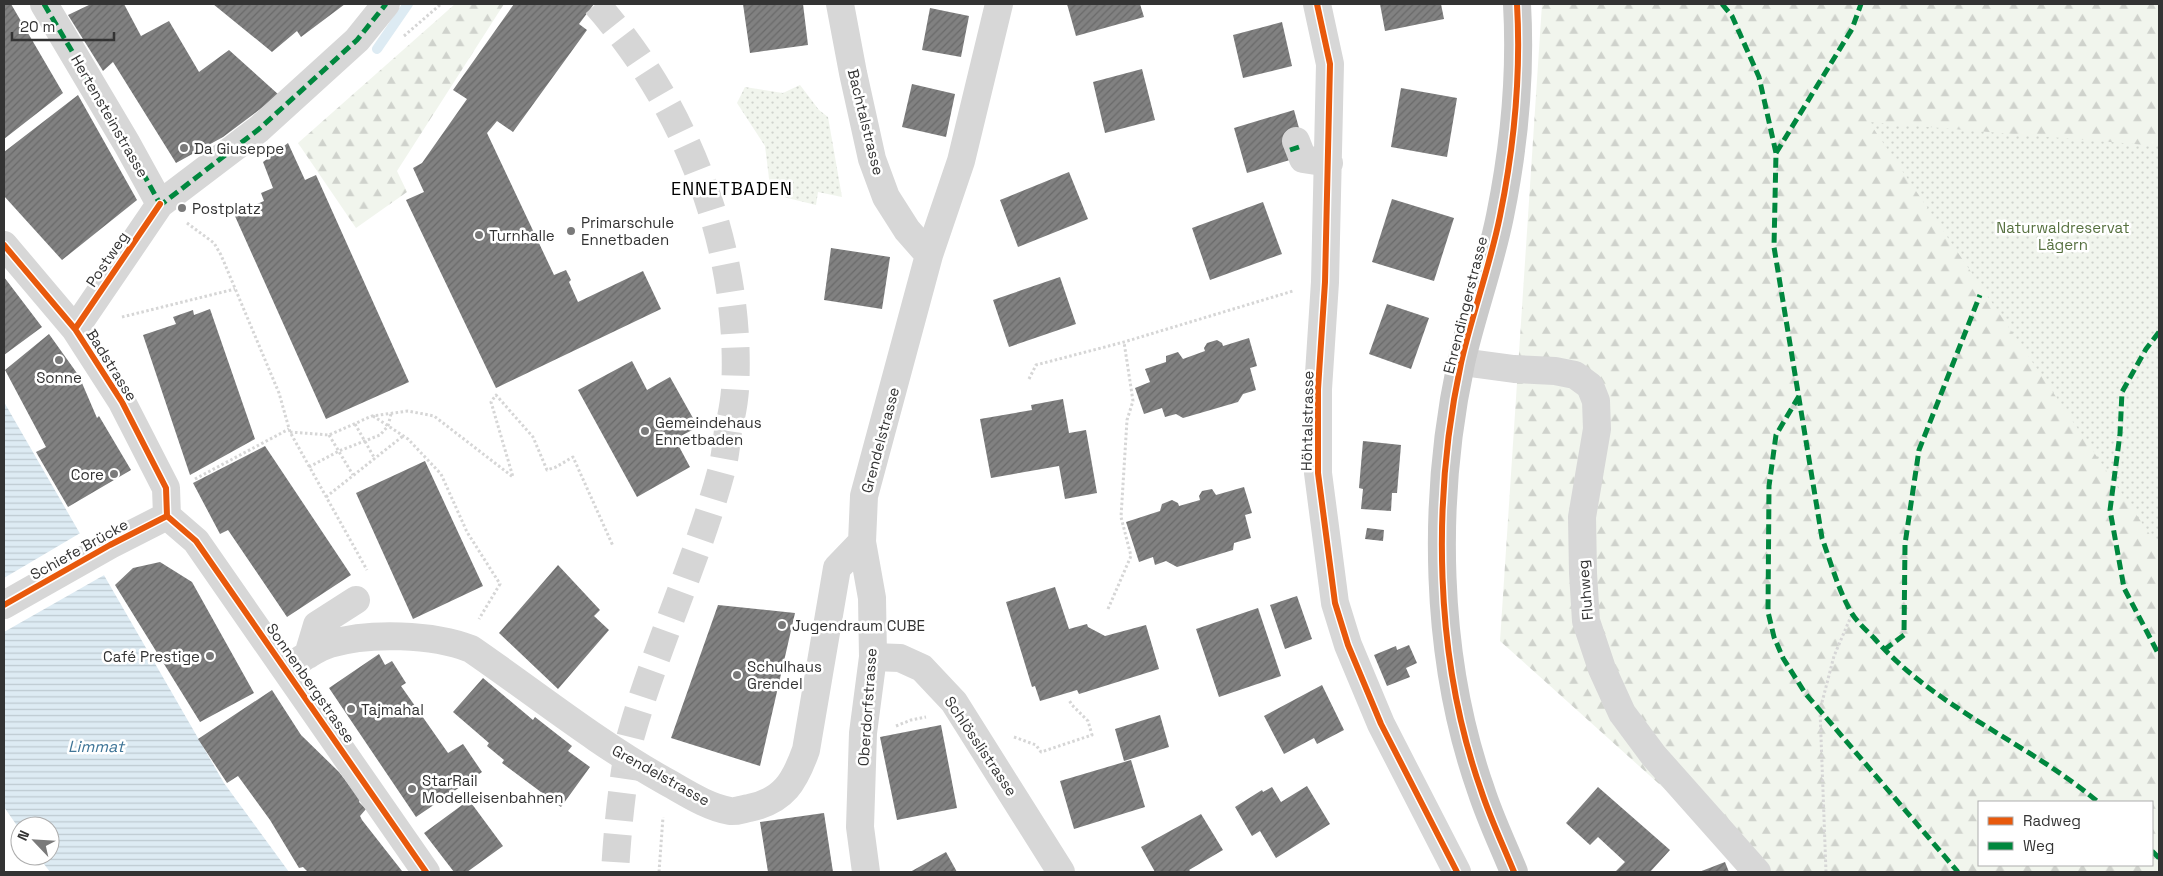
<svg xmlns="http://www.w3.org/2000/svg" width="2163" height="876" font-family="'Space Grotesk',sans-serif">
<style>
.forest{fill:url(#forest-firs);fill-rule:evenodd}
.park{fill:url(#park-dots)}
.water{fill:url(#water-rules)}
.pier{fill:#fff}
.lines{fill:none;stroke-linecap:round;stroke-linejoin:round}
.stream{stroke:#ddebf3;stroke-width:10}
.building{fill:url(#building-hatch)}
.major-tunnel{stroke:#d6d6d6;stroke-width:28;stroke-dasharray:28 14;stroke-linecap:butt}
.path{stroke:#d6d6d6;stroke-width:3;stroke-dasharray:2.5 2.5;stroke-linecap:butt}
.minor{stroke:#d7d7d7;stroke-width:28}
.major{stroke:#cacaca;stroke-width:28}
.quiet{stroke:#00873e;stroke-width:5;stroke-dasharray:10 5;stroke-linecap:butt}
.cycleway-casing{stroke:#fff;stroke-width:9}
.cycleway{stroke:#e8590c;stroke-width:6}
.poi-dot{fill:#7a7a7a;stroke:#fff;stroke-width:2}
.labels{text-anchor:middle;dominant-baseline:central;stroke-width:5;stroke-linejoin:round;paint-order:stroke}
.street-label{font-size:15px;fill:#333;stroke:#fff}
.poi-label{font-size:15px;fill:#333;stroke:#fff;text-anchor:start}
.park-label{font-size:15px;fill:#56703f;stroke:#fff}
.water-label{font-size:16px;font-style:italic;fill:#3f7597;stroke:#fff}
.quarter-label{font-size:18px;letter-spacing:1px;fill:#000;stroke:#fff}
</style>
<defs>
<pattern id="forest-firs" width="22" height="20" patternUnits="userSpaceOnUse" patternTransform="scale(1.25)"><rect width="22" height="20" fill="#f1f5ed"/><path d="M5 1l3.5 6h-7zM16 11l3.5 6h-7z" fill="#cfd2cc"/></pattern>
<pattern id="park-dots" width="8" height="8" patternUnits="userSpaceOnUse" patternTransform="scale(1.25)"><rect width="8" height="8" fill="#f1f5ed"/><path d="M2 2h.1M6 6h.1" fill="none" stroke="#cfd2cc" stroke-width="1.8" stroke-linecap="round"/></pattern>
<pattern id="water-rules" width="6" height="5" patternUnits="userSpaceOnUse" patternTransform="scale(1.25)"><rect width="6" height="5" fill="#ddebf3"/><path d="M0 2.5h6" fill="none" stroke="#becad1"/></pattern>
<pattern id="building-hatch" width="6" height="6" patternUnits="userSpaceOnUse" patternTransform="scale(1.25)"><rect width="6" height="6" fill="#818181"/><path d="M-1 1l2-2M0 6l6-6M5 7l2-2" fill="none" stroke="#6a6a6a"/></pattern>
</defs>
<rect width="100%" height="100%" fill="#fff"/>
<!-- forest -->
<path class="forest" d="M455 4H504L397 171 407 192 356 228 298 143Z
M1542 4H2159V872H1757L1500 641ZM1979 802H2152V865H1979Z"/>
<!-- park -->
<path class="park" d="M800 85 819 110 828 117 842 197 818 192 816 205 771 194 765 146 737 103 745 87 783 93Z
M1869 122 2159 146V548Z"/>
<!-- water -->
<path class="water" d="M4 402 224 783 289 872H50L38 856H50V826H20V830L4 807Z"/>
<!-- pier -->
<path class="pier" d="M82 532 106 574 4 632V578Z"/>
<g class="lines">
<!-- stream -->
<path class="stream" d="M377 49 408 4"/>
</g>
<!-- building -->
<path class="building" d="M4 4H11L63 93 4 139Z
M91 4H124L141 36 169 21 199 72 229 50 279 95 223 137 176 163 113 62 103 71 68 15Z
M213 4H345L301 37 297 31 272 52Z
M514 4H594L579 24 587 30 513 132 497 121 487 133 554 275 566 270 571 280 569 282 578 302 643 271 661 309 496 388 406 200 424 192 413 168 422 163 467 99 453 90Z
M743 4H803L808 45 750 53Z
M1067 4H1140L1144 17 1076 36Z
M1380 4H1441L1444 19 1385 31Z
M930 8 969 16 961 57 922 50Z
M1282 22 1292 66 1243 78 1233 35Z
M1142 69 1155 120 1105 133 1093 82Z
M912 84 955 94 946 137 902 127Z
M1401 88 1457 98 1447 157 1391 147Z
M78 95 137 200 62 260 4 196V152Z
M1294 110 1302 139 1293 159 1247 173 1234 128Z
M288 143 305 180 316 175 409 382 326 419 234 214 264 201 261 193 273 188 263 162Z
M1069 172 1088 219 1018 247 1000 200Z
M1392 199 1454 218 1434 281 1372 262Z
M1263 202 1282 254 1210 280 1192 228Z
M831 248 890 257 882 309 824 300Z
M4 277 42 327 4 355Z
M1060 277 1076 324 1009 347 993 300Z
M1387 304 1429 318 1411 369 1369 354Z
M210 309 255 439 190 475 143 335 176 324 173 317 193 310 194 315Z
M49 334 79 376 97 418 99 416 131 470 68 507 36 452 46 447 5 370Z
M1249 338 1257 366 1250 368 1256 390 1243 394 1238 402 1183 418 1176 414 1165 417 1162 408 1144 414 1135 388 1150 382 1145 369 1166 362V356L1178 352 1183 359 1205 351 1204 348 1207 343 1217 340 1222 343 1223 346Z
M632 361 647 390 670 377 698 427 675 439 690 467 637 497 578 390Z
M1063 399 1069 433 1086 430 1097 493 1065 499 1059 466 991 478 980 419 1032 410 1031 405Z
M1363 441 1401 445 1397 493H1392L1391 511 1361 509 1363 489 1359 488Z
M265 446 351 575 287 617 228 530 220 534 193 483Z
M425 461 483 586 413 619 356 493Z
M1244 487 1252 513 1245 515 1251 538 1234 543 1233 550 1177 567 1166 561 1155 565 1153 557 1139 562 1126 522 1160 511 1162 504 1172 500 1178 503 1179 506 1200 500 1199 496 1202 491 1212 489 1216 495Z
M1367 528 1384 530 1383 541 1365 539Z
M160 562 192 582 254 693 200 722 115 585 133 568Z
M558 565 600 610 594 616 609 630 558 689 499 633Z
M1055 587 1069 629 1087 624 1088 627 1105 636 1146 625 1159 669 1079 694 1077 690 1040 701 1035 686 1032 687 1006 602Z
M1297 596 1312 639 1285 649 1270 605Z
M718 605 795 613 760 766 671 738Z
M1258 608 1281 676 1219 697 1196 629Z
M1409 645 1417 663 1406 668 1410 677 1387 686 1374 655 1396 646 1397 650Z
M379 654 385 665 392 661 406 683 401 686 448 753 463 744 482 772 416 817 329 688Z
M483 678 533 720 535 717 572 746 568 751 590 767 561 807 502 763 504 760 487 746 489 743 453 712Z
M1322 685 1344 730 1317 744 1314 738 1284 754 1264 716Z
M272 690 301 735 339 772 360 799 359 802 366 809 360 816 362 820 402 871 401 872H308L303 867 299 868 270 820 238 776 227 783 198 739Z
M1160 715 1169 747 1124 761 1115 729Z
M941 725 957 808 897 820 880 737Z
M1131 760 1145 807 1074 829 1060 781Z
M1307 786 1330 824 1276 858 1260 831 1252 836 1235 807 1262 790 1263 792 1272 787 1281 802Z
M1598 787 1670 850 1650 872H1615L1625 862 1598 837 1590 845 1566 823Z
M469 800 503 846 467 872H454L424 833Z
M824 813 833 872H768L760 822Z
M1201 814 1223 850 1189 870 1191 872H1155L1141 847Z
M946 852 957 872H910Z
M1725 862 1729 872H1699Z"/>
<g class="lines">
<!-- major-tunnel -->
<path class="major-tunnel" d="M596 4C687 106 743 252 735 390 734 404 731 418 728 431 726 445 725 459 721 472 697 561 656 646 631 735 628 746 627 759 625 771 620 805 617 838 615 872"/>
<!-- path -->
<path class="path" d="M404 36 441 4
M187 223 214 243 221 255 279 393 290 432 367 570
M122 317 235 289
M1029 379 1036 365 1124 342 1293 291
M373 416 408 439 441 474 467 532 500 584 479 619
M355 424 375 459
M290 432 329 435 372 416 408 411 434 416 513 477 491 402 496 395 533 437 547 470 556 467 573 457 613 546
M329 435 353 475
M309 467 339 451 380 435 388 426 391 414
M195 479 289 429
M326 497 403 436
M1108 609 1131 556 1121 517 1127 420 1133 401 1124 342
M896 726 911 720 926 717
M1014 737 1036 745 1041 752 1092 735 1088 721 1072 705 1069 700
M659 872 663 817
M1826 872 1820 710 1834 656 1852 614"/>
<!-- minor -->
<path class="minor" d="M44 4 127 144 160 204
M840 4 853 73 872 159 886 197 907 230 929 255
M1317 4 1330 64 1325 282 1318 389V473L1335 603 1348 645 1381 724 1457 872
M1296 141 1303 159 1329 163
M4 245 75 329 122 402 166 488 167 516
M75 329 160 204 259 129 357 40 386 4
M1462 362 1514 369 1555 371 1575 375 1590 386 1596 401 1597 429 1582 517 1583 573 1586 621 1602 669 1622 713 1654 756 1757 872
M167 516 196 541 426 872
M4 605 110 545 167 516
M308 655 317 625 356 600
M873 657 900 658 922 668 954 702 1061 872
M286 669C300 660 314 649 330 644 369 632 433 634 471 649 535 693 597 743 665 781 685 792 707 807 730 811 736 812 743 809 749 808 784 801 795 781 806 750L837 568 862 542
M866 872 860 827 863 733 873 657 872 598 862 542 864 496 929 255 961 161 999 4"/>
<!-- major -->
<path class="major" d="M1514 872C1503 845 1490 818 1481 790 1434 657 1432 499 1461 363 1472 314 1490 266 1500 216 1514 147 1521 74 1517 4"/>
<!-- quiet -->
<path class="quiet" d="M44 4 127 144 160 204
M1722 4 1732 16 1759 77 1776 153 1774 247 1822 538C1831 563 1838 589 1851 612 1857 622 1866 630 1874 638 1936 709 2027 742 2098 802
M1290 150 1299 147
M1776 153 1852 29 1861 4
M158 207 259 129 357 40 386 4
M2159 332 2146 349 2122 392 2120 434 2110 510 2124 588 2159 655
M1799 396 1776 435 1769 486 1768 612 1774 637 1783 658 1805 693 1958 872
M1884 650 1904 635 1905 544 1919 450 1980 295
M2152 851 2159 858"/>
<!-- cycleway casing -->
<g class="cycleway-casing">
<path id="cycleway" d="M1317 4 1330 64 1325 282 1318 389V473L1335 603 1348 645 1381 724 1457 872
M4 245 75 329 122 402 166 488 167 516
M75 329 160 204
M167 516 196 541 426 872
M4 605 110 545 167 516
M1514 872C1503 845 1490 818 1481 790 1434 657 1432 499 1461 363 1472 314 1490 266 1500 216 1514 147 1521 74 1517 4"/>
</g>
<!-- cycleway -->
<use href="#cycleway" class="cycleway"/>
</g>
<!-- markers -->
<g class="poi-dot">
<circle cx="184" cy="148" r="5"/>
<circle cx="182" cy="208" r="5"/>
<circle cx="571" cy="231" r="5"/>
<circle cx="479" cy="235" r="5"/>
<circle cx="59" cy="360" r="5"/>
<circle cx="645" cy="431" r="5"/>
<circle cx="114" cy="474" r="5"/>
<circle cx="782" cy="625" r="5"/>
<circle cx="210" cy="656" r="5"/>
<circle cx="737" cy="675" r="5"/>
<circle cx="351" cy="709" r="5"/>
<circle cx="412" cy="789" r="5"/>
</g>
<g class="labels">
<!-- street labels -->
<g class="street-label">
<text transform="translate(110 116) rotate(60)">Hertensteinstrasse</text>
<text transform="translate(866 122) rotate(76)">Bachtalstrasse</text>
<text transform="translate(107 259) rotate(-56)">Postweg</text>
<text transform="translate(1465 305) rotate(-76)">Ehrendingerstrasse</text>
<text transform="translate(112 365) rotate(58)">Badstrasse</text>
<text transform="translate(1307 421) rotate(-89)">Höhtalstrasse</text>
<text transform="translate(880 440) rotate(-75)">Grendelstrasse</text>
<text transform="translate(79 549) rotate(-29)">Schiefe Brücke</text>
<text transform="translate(1585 590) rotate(-95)">Fluhweg</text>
<text transform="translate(311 683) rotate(55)">Sonnenbergstrasse</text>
<text transform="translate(867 707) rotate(-86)">Oberdorfstrasse</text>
<text transform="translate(981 746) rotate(56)">Schlösslistrasse</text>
<text transform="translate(661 775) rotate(29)">Grendelstrasse</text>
</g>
<!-- poi labels -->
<g class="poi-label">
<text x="194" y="148">Da Giuseppe</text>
<text x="192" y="208">Postplatz</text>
<text x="581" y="222">Primarschule<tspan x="581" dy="17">Ennetbaden</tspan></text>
<text x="489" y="235">Turnhalle</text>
<text x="59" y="377" text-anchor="middle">Sonne</text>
<text x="655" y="422">Gemeindehaus<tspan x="655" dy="17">Ennetbaden</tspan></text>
<text x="104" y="474" text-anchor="end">Core</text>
<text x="792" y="625">Jugendraum CUBE</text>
<text x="200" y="656" text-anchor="end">Café Prestige</text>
<text x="747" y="666">Schulhaus<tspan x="747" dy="17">Grendel</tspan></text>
<text x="361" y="709">Tajmahal</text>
<text x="422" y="780">StarRail<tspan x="422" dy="17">Modelleisenbahnen</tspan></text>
</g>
<!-- park labels -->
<g class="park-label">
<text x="2063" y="227">Naturwaldreservat<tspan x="2063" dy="17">Lägern</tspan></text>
</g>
<!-- water labels -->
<g class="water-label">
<text x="96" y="746">Limmat</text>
</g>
<!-- quarter labels -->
<g class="quarter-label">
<text x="732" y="188">ENNETBADEN</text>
</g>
</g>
<!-- border -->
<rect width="2163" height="876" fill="none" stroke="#333333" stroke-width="10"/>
<!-- legend -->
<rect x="1978" y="801" width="175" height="65" fill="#ffffff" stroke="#adadad"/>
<rect x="1988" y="817" width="25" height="8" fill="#e8590c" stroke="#adadad"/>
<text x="2023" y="826" font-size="15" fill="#333333">Radweg</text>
<rect x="1988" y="842" width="25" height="8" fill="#00873e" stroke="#adadad"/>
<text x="2023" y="851" font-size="15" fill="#333333">Weg</text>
<!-- north arrow -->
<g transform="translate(35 841) rotate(295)"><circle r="24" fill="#ffffff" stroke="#adadad"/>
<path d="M0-4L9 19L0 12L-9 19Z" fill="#7a7a7a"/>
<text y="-8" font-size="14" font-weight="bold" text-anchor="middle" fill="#333333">N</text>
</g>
<!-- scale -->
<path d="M12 32v8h102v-8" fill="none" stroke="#333333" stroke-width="2.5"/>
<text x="20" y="32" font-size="15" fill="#333333" stroke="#ffffff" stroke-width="4" paint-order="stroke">20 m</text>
</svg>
